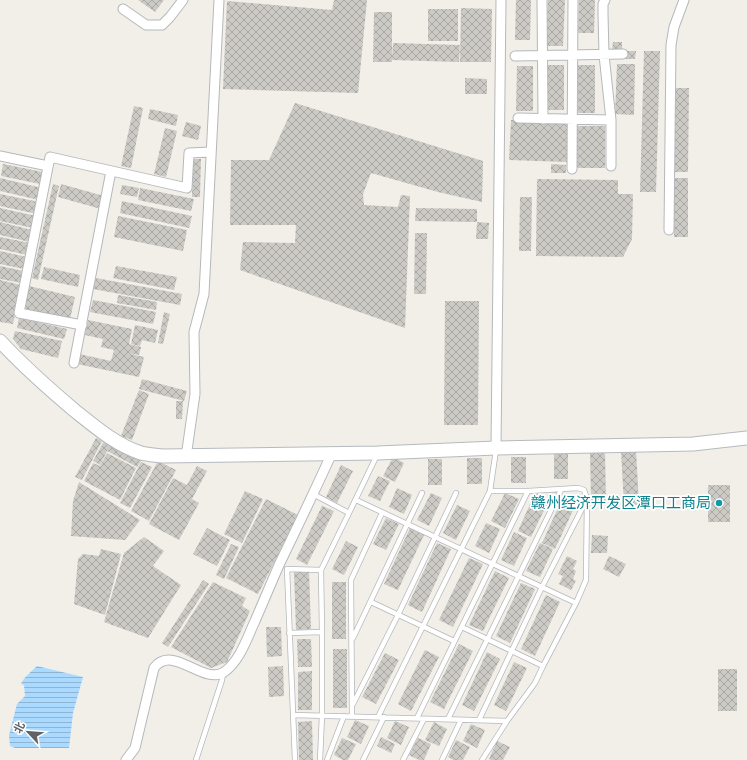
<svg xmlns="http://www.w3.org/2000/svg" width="747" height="760" font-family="Figtree,'Noto Sans SC',sans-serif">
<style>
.water{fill:url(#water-rules)}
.building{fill:url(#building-cross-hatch)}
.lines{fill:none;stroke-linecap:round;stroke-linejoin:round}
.service-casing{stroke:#b5b8bc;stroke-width:6}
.minor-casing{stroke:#b5b8bc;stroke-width:11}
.secondary-casing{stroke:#b6babf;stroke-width:15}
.service{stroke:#fff;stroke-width:4.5}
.minor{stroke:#fff;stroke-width:9}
.secondary{stroke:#fff;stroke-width:13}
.culture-dot{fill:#0f9aa8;stroke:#fff;stroke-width:1.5}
.labels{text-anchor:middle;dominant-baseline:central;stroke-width:3.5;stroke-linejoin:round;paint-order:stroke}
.culture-label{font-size:15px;fill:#0d838f;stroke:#fff;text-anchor:end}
</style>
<defs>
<pattern id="water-rules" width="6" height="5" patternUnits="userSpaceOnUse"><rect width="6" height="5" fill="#aadaff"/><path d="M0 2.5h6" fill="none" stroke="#8eb4d2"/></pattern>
<pattern id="building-cross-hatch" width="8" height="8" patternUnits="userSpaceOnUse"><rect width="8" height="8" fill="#cccac5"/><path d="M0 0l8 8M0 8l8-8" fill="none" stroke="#a9a8a4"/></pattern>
</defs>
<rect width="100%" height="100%" fill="#f1efe8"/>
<!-- water -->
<path class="water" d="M37 666 83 677 73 713 69 748H15L10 746 9 735 17 704 25 696 24 685 21 684C24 677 31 672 37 666Z"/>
<!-- building -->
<path class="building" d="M138 0H164L155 12Z
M334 0H367L358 93 223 89 227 1 332 10Z
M516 0H531L530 40H515Z
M548 0H565L563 46H546Z
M579 0H595L594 33H578Z
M461 8 492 9 491 62H460Z
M428 9H458V41H428Z
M374 12H392V57L393 43 460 45 459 62 392 60V62H373Z
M613 42H622V50H612Z
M627 51H636L635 59H626Z
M644 51H660L656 192H640Z
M617 64H635L634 115 615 114Z
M547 65H564V110H547Z
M578 65H595V113H578Z
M517 66H533V111H516Z
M465 78 487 79V94H465Z
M675 88H689L688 172H674Z
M295 103 483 161 482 202 438 192 371 173 363 194 364 205 398 207 401 195 410 196 405 328 240 270 243 242 295 243 296 225H230L231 160H269Z
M134 106 143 108 131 168 121 166Z
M150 109 178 115 176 126 148 119Z
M511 120 569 122 567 162 509 160Z
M186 122 201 126 198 140 182 136Z
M577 126H605V168H577Z
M165 128 177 131 166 177 154 174Z
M193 159H201L200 197H192Z
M3 164 43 172 40 184 1 176Z
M551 164 566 165V173H551Z
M0 178 42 188 39 200 0 191Z
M674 178H688V237H674Z
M537 179 618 180V194H633L632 239 623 257 536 256Z
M53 184 59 186 38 280 32 278Z
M61 184 104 196 101 209 58 197Z
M122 185 139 188 137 197 120 194Z
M140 188 194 199 191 211 138 200Z
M0 194 39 202 37 214 0 206Z
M520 197H532L531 251H519Z
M122 201 192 216 189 228 120 213Z
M0 208 36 216 33 228 0 221Z
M416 208 477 209V222L415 221Z
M118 216 187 230 183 251 114 237Z
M0 222 32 230 30 242 0 235Z
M477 222 489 223 488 239H476Z
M415 233H427L426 294H414Z
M0 237 30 243 27 255 0 249Z
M0 251 27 257 24 269 0 264Z
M0 266 24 271 22 283 0 279Z
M116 266 177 277 174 290 113 278Z
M44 267 80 275 78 287 41 279Z
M96 278 182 294 180 305 93 289Z
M0 280 21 285 13 324 0 322Z
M29 286 75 297 70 319 24 309Z
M118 295 157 302 156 310 117 303Z
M93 300 156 312 153 324 90 312Z
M445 301H479L478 425H444Z
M164 312 170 314 163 344 158 343Z
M19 318 67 329 64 339 17 328Z
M88 320 132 329 129 344 141 347 139 355 126 353 144 357 139 377 77 364 79 354 111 361 114 350 101 347 103 339 85 335Z
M135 325 158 330 155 343 142 340 140 346 131 344Z
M15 331 62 341 58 358 21 349 13 339Z
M142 379 187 391 184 401 139 389Z
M139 390 149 394 132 440 121 436Z
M176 401H183L182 419H176Z
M96 438 102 441 82 480 75 477Z
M104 441 141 461 137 467 107 451 100 465 93 461Z
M636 450 639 505 624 506 621 451Z
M590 451H605L606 501H591Z
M107 453 136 468 120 500 84 481 93 463 100 466Z
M554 453H568V479H554Z
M393 457 404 463 395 482 383 476Z
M511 457H526V483H511Z
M467 458H482V484H467Z
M428 459H442V485H428Z
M158 461 176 470 149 521 131 511Z
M141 462 152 467 130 508 120 503Z
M341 465 353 471 337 503 326 497Z
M197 466 207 471 192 499 199 503 179 540 149 524 173 478 187 485Z
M378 476 390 481 380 501 368 496Z
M79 482 140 520 125 540 71 536 73 501Z
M708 485H730V522H708Z
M397 488 412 495 404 514 389 507Z
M245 491 263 499 242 543 224 534Z
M431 493 442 498 429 526 417 520Z
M505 493 519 499 505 528 491 521Z
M535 493 549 500 531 537 518 531Z
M563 497 576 504 555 549 542 543Z
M266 499 298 515 258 594 226 578Z
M457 505 470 511 456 540 443 533Z
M322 506 334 511 307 565 296 559Z
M386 518 399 524 386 550 373 544Z
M486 523 500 529 489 553 475 546Z
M207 528 230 540 217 566 193 554Z
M410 528 424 535 398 590 384 584Z
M514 532 527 538 514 566 501 560Z
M592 535 608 536 607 553H591Z
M144 537 164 551 153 566 181 585 148 638 104 622 124 553Z
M346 541 358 547 344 575 332 569Z
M437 543 451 549 422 612 408 605Z
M540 543 553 549 540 577 526 571Z
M231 544 239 547 224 579 216 575Z
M101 549 121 554 105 615 74 604 78 559 83 554 99 556Z
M567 556 577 561 573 569 576 571 573 579 576 581 571 590 559 584 563 576 558 574Z
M609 556 626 564 619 577 603 569Z
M469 558 483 564 453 627 439 620Z
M309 571 311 629 296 630 294 572Z
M495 571 509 578 483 631 469 625Z
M203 580 209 584 168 647 162 643Z
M213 582 246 598 242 606 250 611 227 662 211 668 171 647Z
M332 582H346V639H332Z
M521 583 535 589 510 643 496 636Z
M546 595 560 602 535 656 521 649Z
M266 627H281L282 656 267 657Z
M297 639H311L312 667H298Z
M459 644 473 651 444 709 430 702Z
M333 649H347V708H333Z
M425 650 439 657 411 711 398 704Z
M487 652 500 659 474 711 462 705Z
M385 653 399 660 376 704 362 697Z
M514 662 527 668 506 711 494 705Z
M283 666 284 696 269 697 268 667Z
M718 669H737V711H718Z
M312 671V710H298V672Z
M355 720 369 726 361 744 347 737Z
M312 721 313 760H299L298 722Z
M395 721 409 727 401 745 387 738Z
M434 722 447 729 439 746 425 740Z
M471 724 485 730 477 748 463 741Z
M381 737 395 744 391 753 377 746Z
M342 738 356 744 348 760H343L334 755Z
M418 738 431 744 424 760H419L409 755Z
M456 740 470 747 463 760H453L448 757Z
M497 741 510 747 503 760H491L489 759Z"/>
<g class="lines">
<!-- service casing -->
<g class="service-casing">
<path id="service" d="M313 494 349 513
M356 500 576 603
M371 602 454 641
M462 627 543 666
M289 633 322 632
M353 638 422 493
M353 704 398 615 456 493
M294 715 507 721
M352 716 351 580 382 513
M378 717 490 491 496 450
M417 718 528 491
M448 719 561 490
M479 720 542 587 586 501
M196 760 222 680 223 673
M295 760 287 569 321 570
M320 760 322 715V632L321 570 349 513 377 455
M327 760 344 716
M363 760 384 717
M403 760 424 719
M442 760 461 720
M482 760 507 721 535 683 543 666 576 603 586 580 587 499 584 490 578 488 528 491H490"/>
</g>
<!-- minor casing -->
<g class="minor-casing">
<path id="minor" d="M542 0 543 119
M605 0 603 4V14L604 55 611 120V166
M123 9 146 25H162L170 17 183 0
M515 56 623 54
M518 118 611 120
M0 156 48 166
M572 169 573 0
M669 230 671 45 674 27 684 0
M82 325 19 313 50 157 187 188 189 153 211 152
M74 363 111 171
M496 448 501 0
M186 457 195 394 194 332 204 294 219 0
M126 760 135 748 154 668C172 643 204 686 224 672 240 661 247 638 255 621 263 602 271 584 279 565 297 528 315 490 332 453"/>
</g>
<!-- secondary casing -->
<g class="secondary-casing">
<path id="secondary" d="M0 341C23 366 48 388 74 410 94 426 116 445 141 453 148 455 156 455 163 456L378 453 496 448 693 444 747 438"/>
</g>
<!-- service -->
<use href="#service" class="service"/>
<!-- minor -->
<use href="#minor" class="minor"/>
<!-- secondary -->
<use href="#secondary" class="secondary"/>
</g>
<!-- markers -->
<circle class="culture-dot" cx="719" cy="503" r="4"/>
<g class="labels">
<!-- culture labels -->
<g class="culture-label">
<text x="711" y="503">赣州经济开发区潭口工商局</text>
</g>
</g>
<!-- north arrow -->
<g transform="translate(28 732) rotate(296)" stroke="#ffffff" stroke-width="3" paint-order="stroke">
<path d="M0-3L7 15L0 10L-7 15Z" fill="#5f6368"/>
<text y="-6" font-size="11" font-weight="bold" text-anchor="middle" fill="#5f6368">北</text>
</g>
</svg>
